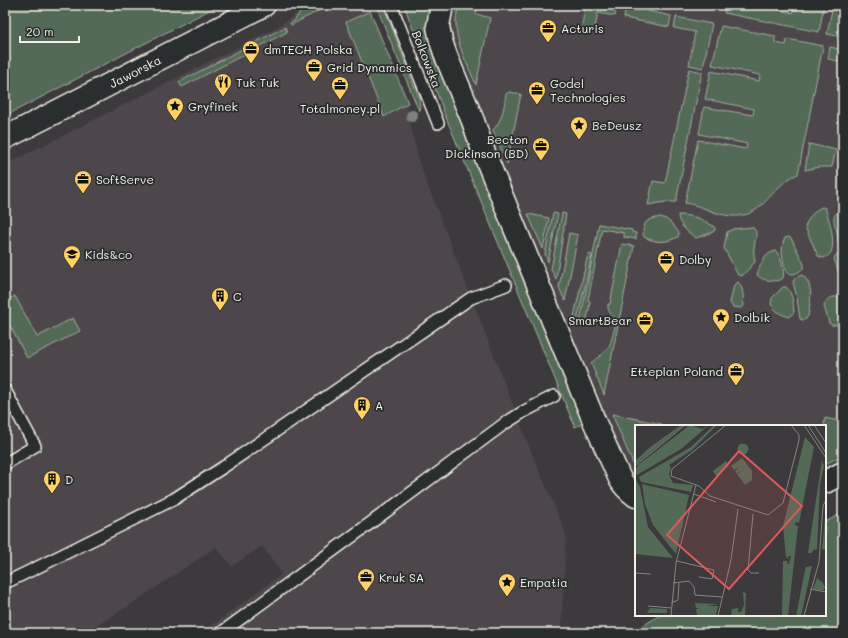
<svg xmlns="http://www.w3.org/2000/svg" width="848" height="638" font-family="Mali,sans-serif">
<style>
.built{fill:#4d464b}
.green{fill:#526a56;stroke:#a3ae9f}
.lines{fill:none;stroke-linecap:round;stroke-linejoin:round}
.lane-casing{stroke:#f4f1e8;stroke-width:14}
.street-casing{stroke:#f4f1e8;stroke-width:25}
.lane{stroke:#2a2d2e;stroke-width:11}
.street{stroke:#2a2d2e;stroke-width:22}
.tree{fill:#7e817b}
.labels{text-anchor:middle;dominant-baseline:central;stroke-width:3.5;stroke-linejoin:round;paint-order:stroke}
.poi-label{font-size:12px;fill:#f4f1e8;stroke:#2a2d2e;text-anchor:start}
.street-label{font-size:12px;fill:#f4f1e8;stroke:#2a2d2e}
.inset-road{fill:none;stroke:#868381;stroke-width:1}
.view{fill:#de5a58;fill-opacity:0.15;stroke:#de5a58;stroke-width:2}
.inset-edge{fill:none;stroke:#f4f1e8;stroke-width:2}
</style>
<rect width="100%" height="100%" fill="#3d3a3d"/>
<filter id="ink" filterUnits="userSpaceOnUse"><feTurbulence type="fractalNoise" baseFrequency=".025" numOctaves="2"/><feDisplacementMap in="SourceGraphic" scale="8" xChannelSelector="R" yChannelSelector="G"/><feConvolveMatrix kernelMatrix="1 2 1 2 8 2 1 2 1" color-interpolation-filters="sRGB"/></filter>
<g filter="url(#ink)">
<!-- built -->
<path class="built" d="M309 5H368L406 102 419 163 528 444 565 531 566 538 561 633H202L282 574 262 546 232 566 216 547 127 607 84 633H5V165L274 29Z
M433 5H843V483L825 492V426H636V503Z"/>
<!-- green -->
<path class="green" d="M5 5H219L5 116Z
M305 5H330L291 25 290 23 294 21Z
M383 5 419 98 420 105 419 111 379 13 378 9 380 6Z
M404 5H433L589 421 575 427 445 115Z
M459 5H478L476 14 490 18 476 85C468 65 455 43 456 21 456 15 458 10 459 5Z
M586 5H617L615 16 598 13 594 32 581 29Z
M726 5H754L793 13 794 5H824L819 32 724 13Z
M833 5H843V37L827 34Z
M626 6 671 16 669 27 624 18Z
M370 11 408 103 384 117 346 22Z
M676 17 712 24 703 68 689 65 695 32 674 28Z
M721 26 775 36V43L786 45 787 39 823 46 798 174C790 177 784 182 778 188 763 203 756 217 732 216 715 215 701 205 685 203L698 140 746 149 747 144 699 134 704 107 753 115 754 109 705 99 711 71 759 81 760 75 712 65Z
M285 27 287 32 182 87 179 82Z
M830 47 843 50V62L828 59Z
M689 69 702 72 676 202H665L648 205 653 181 665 183Z
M509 92 521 94 507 164 493 130C503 120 504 106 506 94Z
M809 144 836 150 832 167H819L805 170Z
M822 207 825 208C829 218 836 242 831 252 829 256 826 257 823 258L818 256 805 227C808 219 814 210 822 207Z
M842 209H843V248L840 249 839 248C838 243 838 237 837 232 834 221 830 216 842 209Z
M553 213 558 214 548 262 545 254Z
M562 213 566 214 556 279 551 269Z
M528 214 549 218 543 249Z
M678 215H680C695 216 700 218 713 226L715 228V230L713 232 696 238C689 233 678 225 678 215Z
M660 217C668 218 675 227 679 233L678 237C666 243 656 243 644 237 642 233 643 231 644 227 645 219 653 219 660 217Z
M599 224 632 230V232L636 233V239L624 237V233L602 229 588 300 590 301C589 310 589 321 579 326Z
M752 227C760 232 754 241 754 249 753 253 755 258 755 262L742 276 738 275 724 248 727 232 733 229Z
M569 233 578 235 565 301 559 287Z
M788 237 791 238 804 264V267C800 272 795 275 788 274 783 264 779 248 785 238Z
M622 244 634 246 604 395 591 363C604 352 609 352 613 334 614 330 616 325 615 321 613 314 607 313 608 304H610Z
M776 251C781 256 785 271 783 278 777 283 762 281 757 275 760 265 764 253 776 251Z
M843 252V289H842L841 286 839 273 834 259 836 255Z
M588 254 592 255 576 326 575 325 573 321Z
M802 275C815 285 810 302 808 316L806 319 802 320 800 319 797 298 793 282 795 278Z
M738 282C744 288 743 298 744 306L741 308 733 307 730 303 734 285Z
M783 287H786C793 293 793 304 794 312L790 317C781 315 776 312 771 304L772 298Z
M15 296 37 337 73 318 80 331 27 358 5 316V301Z
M832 297H837L842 302 837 325H831L829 323 824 306C825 302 828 298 832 297Z
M612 414 662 424 661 426H636V471Z
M825 418 843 422V455L825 464V426H824Z
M843 513V633H631L660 615H825V522Z"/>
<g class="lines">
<!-- lane casing -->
<g class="lane-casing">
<path id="lane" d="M391 5 438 123
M5 390 35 446 5 464
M5 583 36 568 174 499 225 466 471 298 506 285
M221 633 376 519 504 424 523 412 554 396"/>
</g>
<!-- street casing -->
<g class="street-casing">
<g id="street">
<path d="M442 5 438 26 441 41 446 56 473 121 484 153 595 423 620 479C624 486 629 491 636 496"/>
<path id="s1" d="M5 138 264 5"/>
<path d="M825 482 843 473"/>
</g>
</g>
<!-- lane -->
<use href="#lane" class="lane"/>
<!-- street -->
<use href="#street" class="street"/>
</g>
<!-- trees -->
<circle class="tree" cx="412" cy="116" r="6"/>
</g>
<!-- icons -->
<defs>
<g id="office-pin" transform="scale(0.9)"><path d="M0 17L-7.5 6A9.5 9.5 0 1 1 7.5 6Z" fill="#ffd166" stroke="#2a2d2e"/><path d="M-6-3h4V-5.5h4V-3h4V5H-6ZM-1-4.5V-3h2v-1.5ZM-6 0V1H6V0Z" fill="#111"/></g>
<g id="restaurant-pin" transform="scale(0.9)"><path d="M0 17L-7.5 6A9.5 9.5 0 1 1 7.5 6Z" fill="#ffd166" stroke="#2a2d2e"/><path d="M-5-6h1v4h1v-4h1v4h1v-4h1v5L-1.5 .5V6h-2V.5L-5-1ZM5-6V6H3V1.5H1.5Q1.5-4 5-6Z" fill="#111"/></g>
<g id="sight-pin" transform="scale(0.9)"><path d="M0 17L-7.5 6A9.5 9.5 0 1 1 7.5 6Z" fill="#ffd166" stroke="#2a2d2e"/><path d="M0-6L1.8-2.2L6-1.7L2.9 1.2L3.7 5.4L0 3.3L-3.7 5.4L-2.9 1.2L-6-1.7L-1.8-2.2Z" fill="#111"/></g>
<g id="school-pin" transform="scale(0.9)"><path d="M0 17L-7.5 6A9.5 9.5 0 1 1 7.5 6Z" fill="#ffd166" stroke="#2a2d2e"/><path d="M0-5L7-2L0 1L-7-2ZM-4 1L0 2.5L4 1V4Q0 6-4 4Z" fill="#111"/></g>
<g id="building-pin" transform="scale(0.9)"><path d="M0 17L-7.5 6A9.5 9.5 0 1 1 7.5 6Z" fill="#ffd166" stroke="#2a2d2e"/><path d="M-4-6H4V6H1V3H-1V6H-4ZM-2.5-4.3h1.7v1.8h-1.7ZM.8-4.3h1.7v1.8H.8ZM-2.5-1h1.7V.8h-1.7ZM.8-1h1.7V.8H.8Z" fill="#111"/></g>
</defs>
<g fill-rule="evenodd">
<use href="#office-pin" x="548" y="28"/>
<use href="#office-pin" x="251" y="49"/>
<use href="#office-pin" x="314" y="67"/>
<use href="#restaurant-pin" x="223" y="82"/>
<use href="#office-pin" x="340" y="85"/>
<use href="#office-pin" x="537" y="90"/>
<use href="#sight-pin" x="175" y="106"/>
<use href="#sight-pin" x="579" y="125"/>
<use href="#office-pin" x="541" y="146"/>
<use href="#office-pin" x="83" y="179"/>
<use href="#school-pin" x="72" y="254"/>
<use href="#office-pin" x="666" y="259"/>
<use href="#building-pin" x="220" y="296"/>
<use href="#sight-pin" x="721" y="317"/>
<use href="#office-pin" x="645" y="320"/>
<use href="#office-pin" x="736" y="371"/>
<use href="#building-pin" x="362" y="405"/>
<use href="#building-pin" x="52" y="479"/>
<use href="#office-pin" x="366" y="577"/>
<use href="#sight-pin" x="507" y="582"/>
</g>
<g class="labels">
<!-- poi labels -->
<g class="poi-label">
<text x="561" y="28">Acturis</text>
<text x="264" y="49">dmTECH Polska</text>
<text x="327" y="67">Grid Dynamics</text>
<text x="236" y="82">Tuk Tuk</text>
<text x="550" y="83">Godel<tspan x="550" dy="14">Technologies</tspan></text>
<text x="188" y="106">Gryfinek</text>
<text x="340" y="108" text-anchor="middle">Totalmoney.pl</text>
<text x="592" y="125">BeDeusz</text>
<text x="528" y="139" text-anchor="end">Becton<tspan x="528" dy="14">Dickinson (BD)</tspan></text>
<text x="96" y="179">SoftServe</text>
<text x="85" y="254">Kids&amp;co</text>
<text x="679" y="259">Dolby</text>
<text x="233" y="296">C</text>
<text x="734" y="317">Dolbik</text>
<text x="632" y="320" text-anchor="end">SmartBear</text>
<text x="723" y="371" text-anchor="end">Etteplan Poland</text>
<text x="375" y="405">A</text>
<text x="65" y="479">D</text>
<text x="379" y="577">Kruk SA</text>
<text x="520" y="582">Empatia</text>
</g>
<!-- street labels -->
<g class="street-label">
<text transform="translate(427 59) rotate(69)">Bolkowska</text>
<text stroke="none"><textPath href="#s1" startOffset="146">Jaworska</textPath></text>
</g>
</g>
<!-- overview -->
<g transform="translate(635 425)">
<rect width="191" height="191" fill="#3d3a3d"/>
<path d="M46 0H49L0 40V36L14 23ZM55 0 67 4 74 0 46 24 2 50 0 46 3 40ZM79 0H82L57 25 34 40 36 43 34 50 38 58 58 60 56 67 6 57 4 52 56 22ZM170 12 179 22 164 98 161 97 160 100 163 101 153 191H147L148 136H153L152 139H154L156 131H153L154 134 151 132 148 101ZM102.5 24a5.5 5.5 0 1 1 11 0a5.5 5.5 0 1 1-11 0ZM107 33 117 46V55L110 60 105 53 110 49 105 53 102 50 107 45 102 49 100 46 104 42 99 45 96 41ZM187 35 189 41 185 60 182 124 178 125 177 128H173ZM91 36 94 41 81 51 78 46ZM1 55 5 62 13 102 38 133 0 129ZM7 59 54 70 41 129 18 100 10 79ZM191 81V125L187 124ZM177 141 166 191H161L170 145 171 142ZM182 153 188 158 190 162 188 166 178 164ZM108 167 111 168 110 191H96L97 184 103 183V187H106L109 180ZM60 178 83 179 72 181H83L81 190H62L61 184 65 183H61ZM15 183 32 184V188H12Z" fill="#526a56"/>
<path class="inset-road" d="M91 0 37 44 36 51 64 61 75 71 133 90 148 78 164 15V10L156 0M169 0 191 33M173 0 191 28M179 0 191 18M0 41 50 0M59 69 81 77M118 89 113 145 116 148H124M42 136 79 145 77 154 64 152M0 148 16 149M38 158 54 156 59 162 60 170 87 172M175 164 191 167M36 178 43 175 44 158M13 181 36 183M36 191 41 138 61 60M83 191 96 135 103 84M169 191 184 137 188 81 191 75"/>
<path class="view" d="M104 26 167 81 94 164 32 110Z"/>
<rect width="191" height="191" class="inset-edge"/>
</g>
<!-- margin -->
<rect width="848" height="638" fill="none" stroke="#2a2d2e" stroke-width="20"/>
<rect x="10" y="10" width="828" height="618" fill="none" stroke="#f4f1e8" stroke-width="1.5" filter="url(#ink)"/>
<!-- scale -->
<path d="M20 36v6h59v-6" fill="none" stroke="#f4f1e8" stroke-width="2"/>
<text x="26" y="36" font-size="12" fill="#f4f1e8" stroke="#2a2d2e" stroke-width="3" paint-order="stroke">20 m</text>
</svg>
